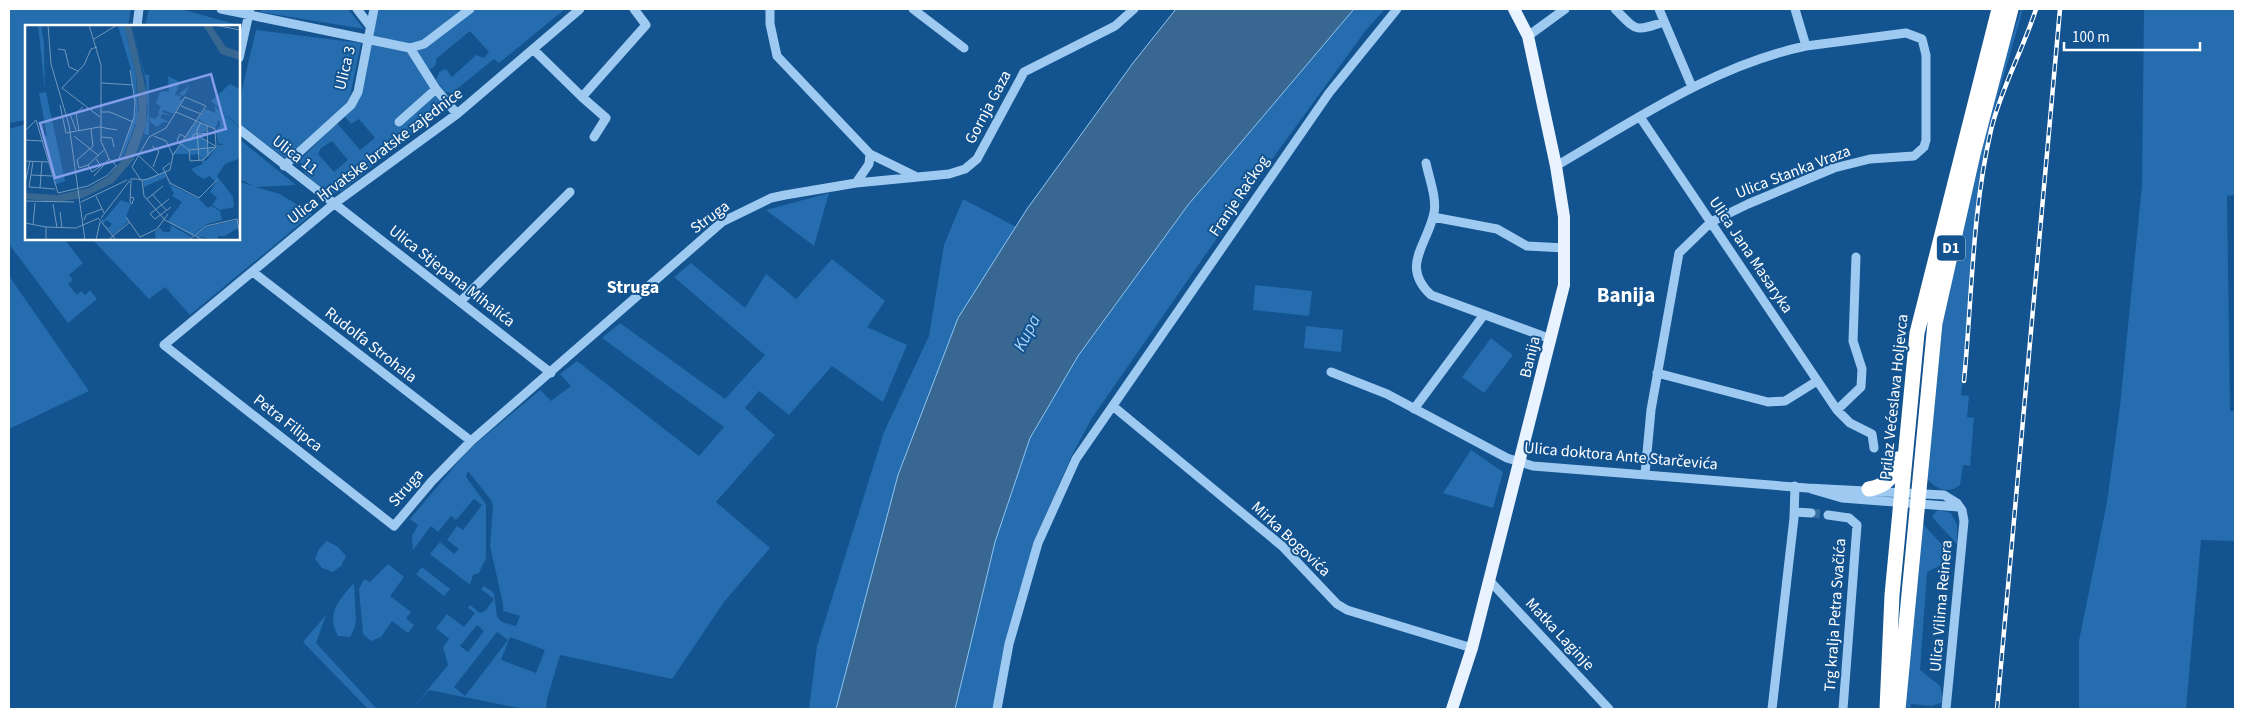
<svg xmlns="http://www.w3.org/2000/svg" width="2244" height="718" font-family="'Source Sans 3',sans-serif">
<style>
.green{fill:#256dae;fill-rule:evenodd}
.water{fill:#386792;stroke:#90c6f4}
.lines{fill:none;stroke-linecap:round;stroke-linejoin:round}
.minor-tunnel{stroke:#366da0;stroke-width:9;stroke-dasharray:9 4.5;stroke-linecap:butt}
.minor{stroke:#9ecaf1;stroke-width:9}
.major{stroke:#e8f3ff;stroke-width:12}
.highway{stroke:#fff;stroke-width:15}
.rail-casing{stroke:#fff;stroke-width:4.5}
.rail{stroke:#13538f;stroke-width:2.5;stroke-dasharray:8;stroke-linecap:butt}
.labels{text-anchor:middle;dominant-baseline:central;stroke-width:4;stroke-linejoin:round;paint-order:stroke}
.shield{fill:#13538f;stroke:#b8cbdd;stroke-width:1}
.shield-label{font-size:15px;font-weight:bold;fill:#fff}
.street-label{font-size:16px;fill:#fff;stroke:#13538f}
.neighbourhood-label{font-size:18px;font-weight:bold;fill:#fff;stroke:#13538f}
.water-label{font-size:18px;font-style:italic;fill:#aad4f8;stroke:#13538f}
.district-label{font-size:21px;font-weight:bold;fill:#fff;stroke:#13538f}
.inset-road{fill:none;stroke:#7198bc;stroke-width:1}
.view{fill:#839eea;fill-opacity:0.15;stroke:#839eea;stroke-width:2.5}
.inset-edge{fill:none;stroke:#fff;stroke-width:2.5}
</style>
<rect width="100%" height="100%" fill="#13538f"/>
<!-- green -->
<path class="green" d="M9 9H131L128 25 125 26H26V120L9 123Z
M149 9H181L238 25 145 26Z
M261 9H348L364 29 260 12Z
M376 9H467L415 45 373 36Z
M473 9H565L499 63 494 59 452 93 445 92 436 80 439 72 446 69 452 77 476 55 484 58 489 52 470 31 436 59V64L432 69 427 68 416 50Z
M1354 9H1385L1366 30 1265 169 1092 418 1072 455 1034 541 994 709H955L995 542 1030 438 1078 356 1188 205Z
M2021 9H2023C2002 85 1973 166 1975 247L1961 395 1969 396 1967 417 1974 418 1970 466 1963 465 1960 485C1949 494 1935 490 1927 478L1945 298 2003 64Z
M2144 9H2235V195L2227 196 2230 411H2235V541L2201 540 2186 709H2079V641L2107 502 2120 406 2142 185Z
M256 30 361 43 349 101 286 159 239 123V102Z
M373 43 406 50 443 103 425 115 429 121 342 191 333 193C321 187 300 175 300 160L337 123 360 150 375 138 359 119 351 124 344 116 353 105 369 46ZM332 141 348 160 334 172 318 154 321 148Z
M26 124V239H66L65 240 83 263 69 275 73 280 68 284 77 295 81 291 85 295 90 290 97 299 68 323 9 244V129Z
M239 139 296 185 255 187 280 194 312 214 190 315 165 287 149 299 92 239H239V182L254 186 239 179Z
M829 193 814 246 766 210Z
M963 199 1016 227 958 318 898 475 836 709H809L817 646 884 432 929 336 944 245Z
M832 259 885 301 867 327 907 345 883 402 832 366 789 415 759 391 745 408 775 435 716 502 770 548 724 602 672 679 560 655 547 699 546 709H524L429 690 412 709 448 665 443 647 449 639 436 628 447 614 464 627 475 613 468 608 470 605 480 613 485 611 494 599 481 589 484 586 494 593 497 617 502 622 516 626 520 616 503 611V604L490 546 493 506 491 500 468 471 466 477 486 504V558L479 573 473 575 470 585 430 554 440 542 454 554 459 549 447 540 457 526 463 530 482 505 474 499 456 520 451 516 438 532 431 526 413 550 412 536 418 525 410 519 468 450 540 390 551 401 571 386 560 374 577 361 699 456 724 427 602 338 620 323 725 399 765 355 674 277 691 263 745 308 766 274 796 299ZM477 625 484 631 468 652 460 646ZM497 632 508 640 465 696 454 687ZM510 637 545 650 536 673 501 660Z
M9 276 89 391 9 429Z
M1255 285 1312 291 1309 316 1253 310Z
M1306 326 1343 330 1341 352 1304 348Z
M1491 338 1513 355 1484 393 1462 377Z
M1471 450 1503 472 1493 508 1443 493Z
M1940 510 1951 513 1957 525V544L1932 517 1936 511Z
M1922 523 1953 557 1952 560 1927 572 1920 670 1940 686 1944 702 1932 706 1911 704 1910 709H1904Z
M327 541 338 547 346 556 341 566 333 572 322 568 315 559 319 549Z
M388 564 404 577 390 596 411 612 406 618 414 625 408 633 392 621 381 637 371 641 363 634 359 589 364 579 370 582Z
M422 567 450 589 444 596 416 574Z
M354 583 356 620 354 629 350 637 338 636 336 632C327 611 341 598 354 583Z
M326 615 316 643 377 709H368L303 642Z"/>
<!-- water -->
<path class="water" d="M1176 9H1354L1188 205 1078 356 1030 438 995 542 955 709H836L898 475 958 318 1027 209 1133 63Z"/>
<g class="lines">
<!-- minor-tunnel -->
<path class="minor-tunnel" d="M1811 513 1828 515"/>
<!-- minor -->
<path class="minor" d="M221 9 410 48 424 44 470 9
M357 9 370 26
M580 9 457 114 335 203 164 345 394 526 432 481 471 441 722 222 771 198 785 195 856 183 949 174 965 169 977 159 1024 72 1115 26 1134 9
M770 9V24L777 56 870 154 915 176
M913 9 964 48
M1615 9C1637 31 1634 32 1664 22
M1659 9 1692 87
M137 26 139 9
M1528 36 1565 9
M410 48 436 89 457 114
M534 50 582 97 646 25 634 9
M239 58 250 9
M582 97 606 118 594 137
M1640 117 1837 410 1850 423 1872 434 1874 448
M399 122 436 89
M239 129 551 373
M1426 163C1429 178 1437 198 1434 213 1427 246 1400 266 1431 295L1551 339
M284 166 351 105 358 92 374 9
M1556 166C1635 120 1715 65 1806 46L1795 9
M856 183 869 164 870 154
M1433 217 1497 229 1527 246 1565 248
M253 272 471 441
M460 302 570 192
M1331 372 1387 394 1507 458 1533 466 1807 488 1944 495 1957 503 1962 510 1964 521 1946 709
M1657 373 1768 402 1785 401 1817 381
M1114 407 1282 546 1337 604 1347 610 1472 648
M1414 409 1483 316
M1837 410 1861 387 1862 369 1853 341 1856 257
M1645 474 1651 410 1679 253 1711 222 1748 204 1834 168 1870 159 1914 156 1924 147 1926 140V55L1922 39 1906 33 1806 46
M1811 489 1842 498 1959 507
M1795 512 1811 513
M1828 515 1849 518 1857 525 1843 709
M1489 580 1609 709
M997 709 1009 644 1038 543 1076 459 1329 93 1397 9
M1772 709 1794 518 1795 486"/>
<!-- major -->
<path class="major" d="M1452 709 1472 648 1564 285V217L1556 166 1528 36 1514 9"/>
<!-- highway -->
<path class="highway" d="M1869 489C1886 486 1895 477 1897 459
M1887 709 1892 595 1917 333 1999 9
M1898 709 1935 323 1973 154 2011 9"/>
<!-- rail casing -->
<g class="rail-casing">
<path id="rail" d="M1964 381C1972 298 1972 212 1991 130 2001 88 2023 50 2036 9
M1997 709 2060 9"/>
</g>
<!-- rail -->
<use href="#rail" class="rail"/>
</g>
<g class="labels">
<!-- shield labels -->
<rect class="shield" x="1937" y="235.5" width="28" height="25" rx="4"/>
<g class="shield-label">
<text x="1951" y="248">D1</text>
</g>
<!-- street labels -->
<g class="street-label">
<text transform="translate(345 68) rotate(-76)">Ulica 3</text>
<text transform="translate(988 107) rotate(-62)">Gornja Gaza</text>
<text transform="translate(295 155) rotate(38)">Ulica 11</text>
<text transform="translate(375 156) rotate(-37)">Ulica Hrvatske bratske zajednice</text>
<text transform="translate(1793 172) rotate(-21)">Ulica Stanka Vraza</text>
<text transform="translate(1239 196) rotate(-56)">Franje Račkog</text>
<text transform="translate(710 217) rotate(-36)">Struga</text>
<text transform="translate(1751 255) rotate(56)">Ulica Jana Masaryka</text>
<text transform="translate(452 276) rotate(38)">Ulica Stjepana Mihalića</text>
<text transform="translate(371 345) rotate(38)">Rudolfa Strohala</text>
<text transform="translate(1530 357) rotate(-76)">Banija</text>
<text transform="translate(1894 397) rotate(-84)">Prilaz Većeslava Holjevca</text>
<text transform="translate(288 423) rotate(38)">Petra Filipca</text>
<text transform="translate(1621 456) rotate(5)">Ulica doktora Ante Starčevića</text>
<text transform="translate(406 488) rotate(-49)">Struga</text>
<text transform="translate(1291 539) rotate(43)">Mirka Bogovića</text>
<text transform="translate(1941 606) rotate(-85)">Ulica Vilima Reinera</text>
<text transform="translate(1835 615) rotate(-86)">Trg kralja Petra Svačića</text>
<text transform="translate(1560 634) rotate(47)">Matka Laginje</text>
</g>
<!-- neighbourhood labels -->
<g class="neighbourhood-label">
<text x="633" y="287">Struga</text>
</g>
<!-- water labels -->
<g class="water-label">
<text transform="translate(1027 333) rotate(-63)">Kupa</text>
</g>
<!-- district labels -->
<g class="district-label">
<text x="1626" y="295">Banija</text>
</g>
</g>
<!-- overview -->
<g transform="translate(25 25)">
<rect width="215" height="215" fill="#13538f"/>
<path d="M13 0H16L19 18 20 65ZM99 0 111 50 113 93 93 142 111 85 105 41 93 1ZM106 0 120 50H124V110L119 109 123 87 121 56ZM143 51 164 62 159 71 154 69 163 62 155 57 150 70 156 71 154 76 159 73 149 89 138 85 137 87 148 91 137 89 135 93 144 97H138L132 102 125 97V92L130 94 135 89 133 88 136 81 131 79 135 67 144 66ZM205 59 215 64V102L186 76ZM21 67 40 156 30 160 24 139 27 137 17 112 22 110 14 68ZM189 81 203 91 200 94 203 92 212 100 215 107V133L200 139 192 151 208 172 209 182 195 185 187 180 192 173 185 167 191 157 184 151 180 154 173 151 166 144 178 139 174 129 165 130 163 125V129H149L171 97 181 100V107L172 108 182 117V122L190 123 178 136 182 135 193 120H199L193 118 191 105 195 101V96L182 95 193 96 190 104 173 94 180 84 191 88ZM139 147 146 160 174 174 183 183 186 181 195 186 197 195 182 199 167 211 143 196 157 177 147 171 149 169 141 152 119 162 118 155ZM96 175 106 179 101 192 104 196 88 210 79 200 84 203 87 199 81 195 78 199 76 193 79 195ZM212 195 213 203 200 211H193V215L169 211 181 202ZM146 200 166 212 162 215H131L130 207 135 203 138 207H145Z" fill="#256dae"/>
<path d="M99 0H106L122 69 121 100 109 134 88 158 58 173 32 177 0 174V168L32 170 64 163 84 151 98 134 111 100 114 84 111 50ZM178 0H186L201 22 215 27V35L196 29Z" fill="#386792"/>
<path class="inset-road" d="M23 0 26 39 44 100 60 215M64 0 76 40V116L84 134 92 141M190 0 215 5M69 14 92 0M72 22 66 24 59 40 37 63 75 92M33 24 40 25 44 42 53 46M77 58 108 60M35 80 41 108M156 81 176 89M76 87H85L108 97M151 87 190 104 191 122M51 88 45 89 51 105M182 100 183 131M0 106 11 95 33 168 63 161 83 150 91 141M54 106 51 88 58 82M41 108 74 102 92 105M172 110 190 121M49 111 74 131M129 111 141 116 148 130M76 112 87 113 89 122M160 112 155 109 152 116 164 125 191 122M0 115 17 116M165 116 169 109 191 108M127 121 134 126 128 142M164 125 165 136 178 135 191 122M113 130 133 149M71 134 76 141 67 147 63 140 79 125M174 135 172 105 176 97M0 136 23 137M8 137 4 162 30 164M89 137 94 134 109 92 110 77 105 45M145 138 138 143 145 158 174 173 192 155M63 140 54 143 52 135 68 121 66 104M6 150 27 151M69 151 84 134M106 154H113L116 155H117L123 154 145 145 148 130 181 81 160 72 141 103 124 112 107 142 116 155M117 155 119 171 140 195 178 215M0 158 5 136M15 163 17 137M127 169 141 185M71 171 79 188M105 172 109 173 107 179 105 177 106 156M122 174 138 161M144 174 125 189 130 194 146 182M0 176 49 177M56 177 102 155M28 179 32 203M35 187 37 203M101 192 115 212 132 204 143 189M76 193 106 154M74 194 91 215M59 195 61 190 77 184M0 198 21 202V215M8 200 10 178M21 202 51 203 74 193M71 215 75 197M83 215 105 197M164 215 181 201 212 194 215 211"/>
<path class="view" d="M186 49 201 104 30 153 15 98Z"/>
<rect width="215" height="215" class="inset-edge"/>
</g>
<!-- border -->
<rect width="2244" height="718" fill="none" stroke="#ffffff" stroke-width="20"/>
<!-- scale -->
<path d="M2064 42v8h136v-8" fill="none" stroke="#ffffff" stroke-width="2.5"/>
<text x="2072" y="42" font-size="15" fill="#ffffff" stroke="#13538f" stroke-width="4" paint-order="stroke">100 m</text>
</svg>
